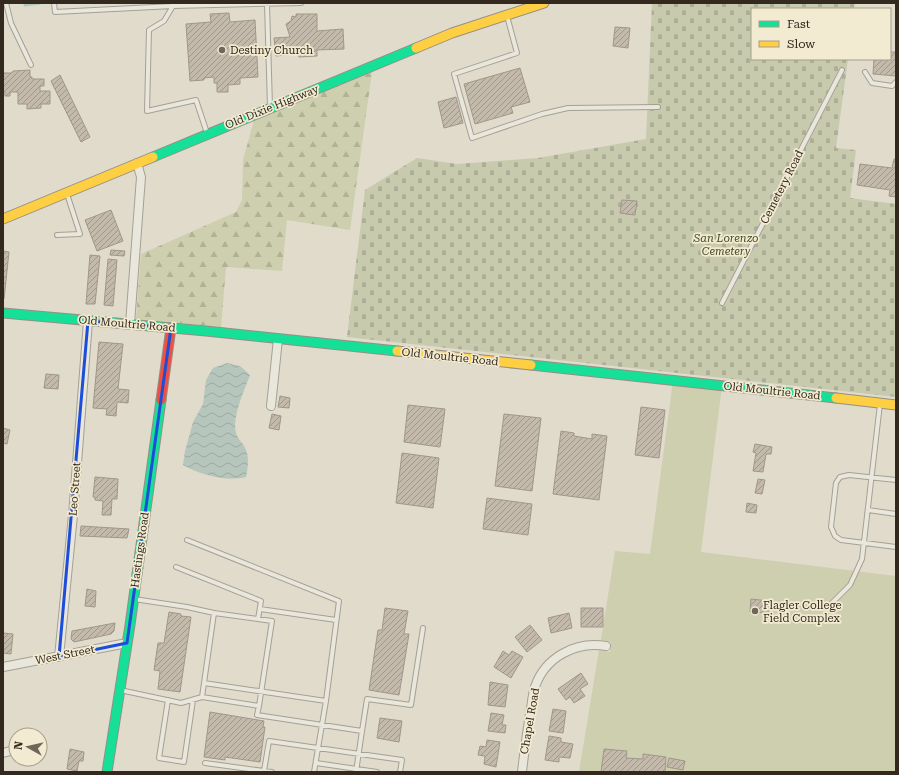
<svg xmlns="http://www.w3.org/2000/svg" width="899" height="775" font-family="'Roboto Serif',serif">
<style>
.forest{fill:url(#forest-firs)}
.cemetery{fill:url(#cemetery-stones)}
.park{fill:#cdcfae}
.water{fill:url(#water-waves)}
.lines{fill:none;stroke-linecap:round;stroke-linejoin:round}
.stream{stroke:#b6c6bd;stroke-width:3}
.building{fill:url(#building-hatch);stroke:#a0978b}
.lane-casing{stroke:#a5a095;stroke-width:6}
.street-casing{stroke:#a5a095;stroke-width:10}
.fast-casing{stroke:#958f84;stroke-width:11}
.slow-casing{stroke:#958f84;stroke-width:11}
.jam-casing{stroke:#958f84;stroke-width:11}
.lane{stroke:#e9e6dc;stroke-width:4}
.street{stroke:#e9e6dc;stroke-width:8}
.fast{stroke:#16e098;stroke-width:9}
.slow{stroke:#ffcf43;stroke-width:9}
.jam{stroke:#f24e42;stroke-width:9}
.marked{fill:none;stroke:#1d4ed8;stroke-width:3;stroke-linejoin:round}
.poi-dot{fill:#70675b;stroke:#f2ead1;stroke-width:1.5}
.labels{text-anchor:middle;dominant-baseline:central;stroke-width:3.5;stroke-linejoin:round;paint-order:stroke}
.poi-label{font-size:11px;fill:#33291e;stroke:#f2ead1;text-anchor:start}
.street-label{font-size:11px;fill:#33291e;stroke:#f2ead1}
.park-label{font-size:11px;font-style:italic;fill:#414d26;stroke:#f2ead1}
</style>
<defs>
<pattern id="forest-firs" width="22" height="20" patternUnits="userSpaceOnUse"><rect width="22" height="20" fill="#cdcfae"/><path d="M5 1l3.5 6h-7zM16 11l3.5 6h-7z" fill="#b0b295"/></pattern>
<pattern id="cemetery-stones" width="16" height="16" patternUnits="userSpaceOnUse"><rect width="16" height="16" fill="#c8caae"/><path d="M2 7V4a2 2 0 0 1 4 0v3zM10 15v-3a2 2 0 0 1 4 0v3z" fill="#acae95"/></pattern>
<pattern id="water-waves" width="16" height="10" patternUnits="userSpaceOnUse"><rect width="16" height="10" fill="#b6c6bd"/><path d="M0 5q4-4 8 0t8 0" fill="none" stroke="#9daaa2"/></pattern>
<pattern id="building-hatch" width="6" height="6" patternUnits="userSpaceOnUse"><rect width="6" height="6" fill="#c3baac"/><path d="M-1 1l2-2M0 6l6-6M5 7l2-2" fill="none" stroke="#9f978b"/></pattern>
</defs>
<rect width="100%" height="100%" fill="#e0dbcb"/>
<!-- forest -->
<path class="forest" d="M372 72 350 230 287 220 282 271 226 267 221 327 136 319 141 254 236 212 242 200 243 160 254 120 302 99Z"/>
<!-- cemetery -->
<path class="cemetery" d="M652 3H855L854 9H752V59H848L836 148 856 150 850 198 896 204V397L347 337 365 190 417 158 457 164 538 158 646 139Z"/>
<!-- park -->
<path class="park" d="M673 381 722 386 701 552 896 576V772H579L599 650 610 652 611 642 601 640 615 551 650 554Z"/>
<!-- water -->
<path class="water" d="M227 363 240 366 250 375C244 391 232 417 236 433 237 438 242 442 244 446 250 456 248 467 246 477 226 482 201 475 183 465L185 451 193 422 203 404 206 380 213 368Z"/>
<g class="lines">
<!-- stream -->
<path class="stream" d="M25 5 40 3"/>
</g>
<!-- building -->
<path class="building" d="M229 13 230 22 255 20 258 77 240 78V84L228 85V92H217V83H214V77L204 78V80L190 81 186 24 211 22 210 14Z
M296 14H317V31L343 29 344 49 317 50V56L299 57 298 54 276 56 274 38 290 37 286 24 291 21 292 16 296 17Z
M615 27 630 28 628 48 613 46Z
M890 52H896V76L873 74 874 59H890Z
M520 68 530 102 511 107 513 113 475 124 464 84Z
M30 70V77H32V79H44V86H40V91H50V104H41V108L27 109V104H18V92H10V96H5V92H3V73H12L13 71Z
M60 75 90 137 81 142 51 81Z
M456 97 463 123 444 128 438 102Z
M894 159H896V197L889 196 890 190 857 185 860 164 892 168Z
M622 200 637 201 635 215 620 213Z
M111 210 123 241 97 251 85 220Z
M111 250 125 251 124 256 110 255Z
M3 251 9 252 4 299H3Z
M90 255 100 256 95 304H86Z
M108 259 117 260 113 306 104 305Z
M99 342 123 344 118 389 129 390 128 403 117 402 116 416 106 415 107 409 93 408Z
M46 374 59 375 58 389 44 388Z
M280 396 290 398 289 408 278 407Z
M408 405 445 409 440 447 404 442Z
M641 407 665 410 659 458 635 455Z
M272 414 281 416 279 430 269 428Z
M504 414 541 418 532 491 495 486Z
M3 428 10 430 7 444 3 443Z
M561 431 574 433V436L592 439V434L607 436 599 500 553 494Z
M755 444 772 447 771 454H766L763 472 753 471 756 453 753 452Z
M402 453 439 458 433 508 396 503Z
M95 477 118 479 117 499H112L111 515H102L103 501 95 500V497H93Z
M758 479 765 480 762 494 755 493Z
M487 498 532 504 528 535 483 529Z
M747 503 757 505 756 513 746 512Z
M81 526 129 529 127 538 80 536Z
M87 589 96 591 95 607 85 606Z
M751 599 769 601 768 613 750 612Z
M385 608 408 611 404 634H409L399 695 369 690 378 630H382Z
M581 608H603V627H581Z
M169 612 181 614V616L191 617 180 692 158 689 160 671 154 670 158 643H164Z
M569 613 572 628 551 633 548 618Z
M115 623 114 631 111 634 74 642 71 639 72 631Z
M530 625 542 640 527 652 515 637Z
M3 633 13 634 11 654 3 653Z
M503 651 509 655 512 651 523 657 511 678 494 667Z
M581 673 588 684 580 689 585 696 574 703 570 697 566 700 558 689Z
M490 682 508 685 505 707 488 705Z
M553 709 566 711 563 733 549 731Z
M210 712 264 721 263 727H265L260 762 225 757V760L204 757Z
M491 713 504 715 502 725H506L505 733 488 731Z
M380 718 402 721 399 742 377 738Z
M549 736 561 738V742L573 744 570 758 559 757V762L545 760Z
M487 740 500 742 496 767 484 764 485 756 478 755 480 746 486 747Z
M70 749 84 752 83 761H79L77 771 67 769Z
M604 749 627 751 626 758 643 759V754L666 757 665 772H601Z
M669 758 685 761 683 770 667 767Z"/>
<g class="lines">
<!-- lane casing -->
<g class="lane-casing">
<path id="lane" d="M6 3 11 23 31 65
M54 3 55 12 173 6
M172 3 173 6 301 3
M267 4 270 107
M173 6 164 21 149 30 147 111 196 100 207 133
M507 16 517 53 454 74 472 138 542 114 568 108 658 107
M865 72 872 83 892 86 896 82
M57 235 80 234 67 194
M722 303 842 70
M896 480 849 475 840 477 836 483 831 527 835 536 841 540 896 547
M868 510 896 514
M187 540 339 601 326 701
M176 567 261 601 258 619
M830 605 850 585 862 559 880 404
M260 609 336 620
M204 683 326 701 314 772
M120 690 181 703 202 697 214 613 187 607 134 599
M202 697 259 706 272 621 214 613
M168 700 159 758 184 762 193 700
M259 706 257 715 362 731 356 772
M362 731 367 699 411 705 423 628
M205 763 264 771
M316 763 377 772
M272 772 264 771 269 741 402 760 400 772"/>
</g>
<!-- street casing -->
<g class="street-casing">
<path id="street" d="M130 324 141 177 137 163
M271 406 278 339
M59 657 73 515 88 321
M3 667 127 643
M3 753 14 750
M522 772C524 753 527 733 530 714 532 705 532 695 535 687 545 657 576 641 606 646"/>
</g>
<!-- fast casing -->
<g class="fast-casing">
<path id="fast" d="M153 157 416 48
M3 313 206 331 397 351
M531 365 836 398
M107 772 130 625 161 400"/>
</g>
<!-- slow casing -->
<g class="slow-casing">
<path id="slow" d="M416 48 452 33 544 3
M3 219 153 157
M397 351 531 365
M836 398 896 405"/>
</g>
<!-- jam casing -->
<g class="jam-casing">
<path id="jam" d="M161 400 171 328"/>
</g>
<!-- lane -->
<use href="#lane" class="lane"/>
<!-- street -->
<use href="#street" class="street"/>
<!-- fast -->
<use href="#fast" class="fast"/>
<!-- slow -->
<use href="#slow" class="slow"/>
<!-- jam -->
<use href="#jam" class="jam"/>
</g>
<!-- marked area -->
<path class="marked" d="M88 321 171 328 127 643 59 657Z"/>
<!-- markers -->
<g class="poi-dot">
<circle cx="222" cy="50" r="4"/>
<circle cx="755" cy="611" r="4"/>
</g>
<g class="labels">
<!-- poi labels -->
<g class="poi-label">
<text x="230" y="50">Destiny Church</text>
<text x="763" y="605">Flagler College<tspan x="763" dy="13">Field Complex</tspan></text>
</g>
<!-- street labels -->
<g class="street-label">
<text transform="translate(272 107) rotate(-22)">Old Dixie Highway</text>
<text transform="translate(782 187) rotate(-63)">Cemetery Road</text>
<text transform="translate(127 324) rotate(5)">Old Moultrie Road</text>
<text transform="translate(450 357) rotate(6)">Old Moultrie Road</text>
<text transform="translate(772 391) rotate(6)">Old Moultrie Road</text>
<text transform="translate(75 489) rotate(-86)">Leo Street</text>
<text transform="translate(140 550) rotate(-82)">Hastings Road</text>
<text transform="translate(65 655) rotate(-11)">West Street</text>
<text transform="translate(530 721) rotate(-80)">Chapel Road</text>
</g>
<!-- park labels -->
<g class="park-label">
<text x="726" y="238">San Lorenzo<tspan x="726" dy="13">Cemetery</tspan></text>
</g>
</g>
<!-- border -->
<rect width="899" height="775" fill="none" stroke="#33291e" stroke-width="8"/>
<!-- legend -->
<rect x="751" y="8" width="140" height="52" fill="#f2ead1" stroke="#a69d89"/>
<rect x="759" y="21" width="20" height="6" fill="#16e098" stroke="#a69d89"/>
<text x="787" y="28" font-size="12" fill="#33291e">Fast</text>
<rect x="759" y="41" width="20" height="6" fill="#ffcf43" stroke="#a69d89"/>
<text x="787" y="48" font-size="12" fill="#33291e">Slow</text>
<!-- north arrow -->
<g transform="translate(28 747) rotate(278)"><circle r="19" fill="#f2ead1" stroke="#a69d89"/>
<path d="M0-3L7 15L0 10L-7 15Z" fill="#70675b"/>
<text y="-6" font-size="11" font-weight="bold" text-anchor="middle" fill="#33291e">N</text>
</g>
</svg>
